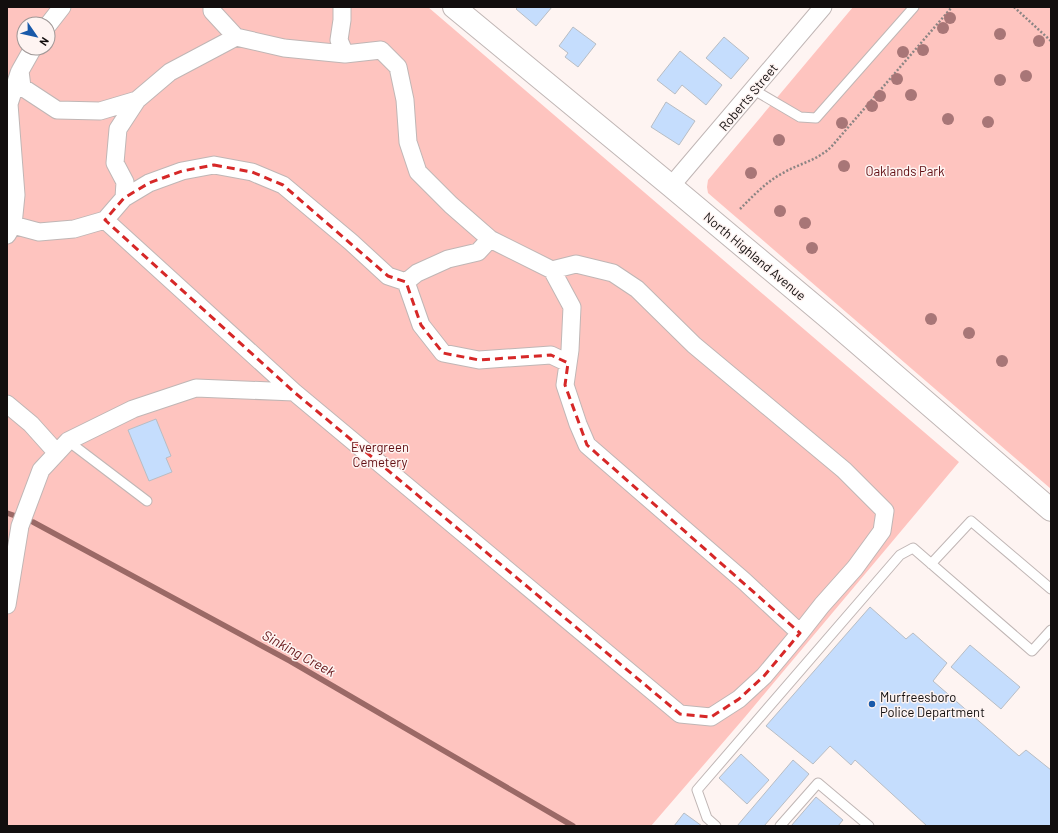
<svg xmlns="http://www.w3.org/2000/svg" width="1058" height="833" font-family="Barlow,sans-serif">
<style>
.green{fill:#fec4bf;fill-rule:evenodd}
.lines{fill:none;stroke-linecap:round;stroke-linejoin:round}
.stream{stroke:#9b6966;stroke-width:5.5}
.building{fill:#c5ddfd;stroke:#b8bdc4}
.lane-casing{stroke:#c0b6b5;stroke-width:11}
.street-casing{stroke:#c0b6b5;stroke-width:19}
.secondary-casing{stroke:#c0b6b5;stroke-width:24}
.path{stroke:#8c8584;stroke-width:2.5;stroke-dasharray:2 2;stroke-linecap:butt}
.lane{stroke:#fff;stroke-width:9}
.street{stroke:#fff;stroke-width:17}
.secondary{stroke:#fff;stroke-width:22}
.tree{fill:#a87677}
.marked{fill:none;stroke:#d62828;stroke-width:3;stroke-dasharray:8 5;stroke-linejoin:round}
.poi-dot{fill:#1959a9;stroke:#fef4f2;stroke-width:1.5}
.labels{text-anchor:middle;dominant-baseline:central;stroke-width:3;stroke-linejoin:round;paint-order:stroke}
.street-label{font-size:13px;fill:#120e0e;stroke:#fef4f2}
.park-label{font-size:13px;fill:#620f13;stroke:#fef4f2}
.poi-label{font-size:13px;fill:#120e0e;stroke:#fef4f2;text-anchor:start}
.water-label{font-size:14px;font-style:italic;fill:#671518;stroke:#fef4f2}
</style>
<rect width="100%" height="100%" fill="#fef4f2"/>
<!-- green -->
<path class="green" d="M7 7H428L959 462 745 717 651 826H7ZM24 24H48V48H24Z
M853 7H1051V489L708 193 707 187 708 180Z"/>
<g class="lines">
<!-- stream -->
<path class="stream" d="M7 513 33 522 290 661 573 826"/>
</g>
<!-- building -->
<path class="building" d="M518 7H552L536 26 516 9Z
M573 27 596 44 578 67 565 57 568 53 559 46Z
M724 37 749 58 731 79 706 58Z
M680 51 722 85 706 105 682 85 675 94 657 80Z
M666 102 695 121 679 145 651 127Z
M156 419 171 456 166 458 172 472 149 481 128 430Z
M870 607 906 639 913 633 947 663 933 681 1019 756 1026 750 1051 770V826H927L855 760 851 765 830 746 813 764 766 726Z
M970 645 1020 687 1001 709 951 667Z
M741 754 769 780 747 804 719 778Z
M793 760 809 774 764 826H737Z
M816 797 843 820 838 826H791Z
M684 813 702 826H674Z"/>
<g class="lines">
<!-- lane casing -->
<g class="lane-casing">
<path id="lane" d="M754 90 800 117 816 118 914 7
M68 441 147 501
M931 564 971 521 1051 589
M716 826 707 818 697 790 900 555 913 548 1032 651 1051 630
M780 826 818 783 869 826"/>
</g>
<!-- street casing -->
<g class="street-casing">
<path id="street" d="M212 7V11L236 37 284 48 345 54 381 50 398 67 405 100 408 142 418 172 451 205 490 239
M342 7V20L339 40 345 54
M48 25 62 7
M33 48 20 71 22 87 57 110 100 111 137 100
M671 186 823 7
M124 198 125 182 115 163 118 129 137 100 170 72 236 37
M7 224 13 225 16 195 9 104 19 73
M7 235 13 225 39 232 74 229 105 220
M552 270 576 264 613 273 637 289 694 345 844 470 885 511 882 531 855 568 822 605 800 633
M294 392 105 220 124 198 149 183 182 171 214 165 252 172 283 185 351 242 388 276 406 282
M7 404 31 424 57 453
M7 605 20 526 41 470 68 441 133 409 196 388 294 392 680 714 711 717 739 699 764 676 800 633 744 581 587 445 578 424 565 385 570 350 572 307 552 270 490 239 478 252 448 259 417 273 406 282 421 325 443 353 479 360 551 355 568 363"/>
</g>
<!-- secondary casing -->
<g class="secondary-casing">
<path id="secondary" d="M454 7 671 186 831 320 1051 510"/>
</g>
<!-- path -->
<path class="path" d="M1014 7 1051 41
M740 209C753 196 766 182 783 173 800 163 817 161 832 146L952 7"/>
<!-- lane -->
<use href="#lane" class="lane"/>
<!-- street -->
<use href="#street" class="street"/>
<!-- secondary -->
<use href="#secondary" class="secondary"/>
</g>
<!-- trees -->
<g class="tree">
<circle cx="950" cy="18" r="6"/>
<circle cx="943" cy="28" r="6"/>
<circle cx="1000" cy="34" r="6"/>
<circle cx="1039" cy="41" r="6"/>
<circle cx="923" cy="50" r="6"/>
<circle cx="903" cy="52" r="6"/>
<circle cx="1026" cy="76" r="6"/>
<circle cx="897" cy="79" r="6"/>
<circle cx="1000" cy="80" r="6"/>
<circle cx="911" cy="95" r="6"/>
<circle cx="880" cy="96" r="6"/>
<circle cx="872" cy="106" r="6"/>
<circle cx="948" cy="119" r="6"/>
<circle cx="988" cy="122" r="6"/>
<circle cx="842" cy="123" r="6"/>
<circle cx="779" cy="140" r="6"/>
<circle cx="844" cy="166" r="6"/>
<circle cx="751" cy="173" r="6"/>
<circle cx="780" cy="211" r="6"/>
<circle cx="805" cy="223" r="6"/>
<circle cx="812" cy="248" r="6"/>
<circle cx="931" cy="319" r="6"/>
<circle cx="969" cy="333" r="6"/>
<circle cx="1002" cy="361" r="6"/>
</g>
<!-- marked area -->
<path class="marked" d="M214 165 252 172 283 185 388 276 406 282 421 325 443 353 479 360 551 355 568 363 565 385 587 445 800 633 764 676 739 699 711 717 680 714 294 392 105 220 124 198 149 183 182 171Z"/>
<!-- markers -->
<circle class="poi-dot" cx="872" cy="704" r="4"/>
<g class="labels">
<!-- street labels -->
<g class="street-label">
<text transform="translate(748 97) rotate(-50)">Roberts Street</text>
<text transform="translate(755 256) rotate(40)">North Highland Avenue</text>
</g>
<!-- park labels -->
<g class="park-label">
<text x="905" y="171">Oaklands Park</text>
<text x="380" y="447">Evergreen<tspan x="380" dy="15">Cemetery</tspan></text>
</g>
<!-- poi labels -->
<g class="poi-label">
<text x="880" y="697">Murfreesboro<tspan x="880" dy="15">Police Department</tspan></text>
</g>
<!-- water labels -->
<g class="water-label">
<text transform="translate(299 653) rotate(29)">Sinking Creek</text>
</g>
</g>
<!-- border -->
<rect width="1058" height="833" fill="none" stroke="#120e0e" stroke-width="16"/>
<!-- north arrow -->
<g transform="translate(36 36) rotate(124)"><circle r="19" fill="#fef4f2" stroke="#a09897"/>
<path d="M0-3L7 15L0 10L-7 15Z" fill="#1959a9"/>
<text y="-6" font-size="11" font-weight="bold" text-anchor="middle" fill="#120e0e">N</text>
</g>
</svg>
